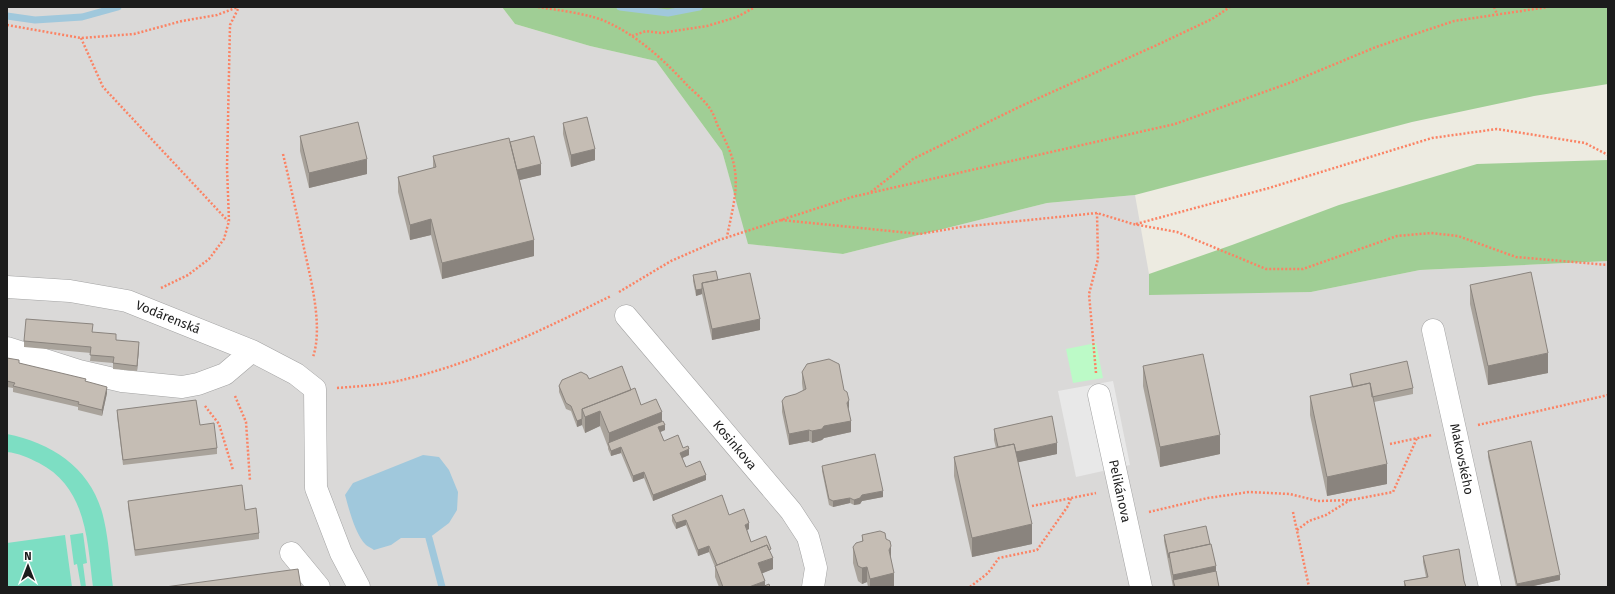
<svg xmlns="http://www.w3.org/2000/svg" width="1615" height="594" font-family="'Fira Sans',sans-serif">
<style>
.residential{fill:#dad9d8}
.forest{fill:#a0ce95}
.park{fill:#bcfac7}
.pitch{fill:#7ddec3}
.parking{fill:#e8e8e8}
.water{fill:#a0c8dc}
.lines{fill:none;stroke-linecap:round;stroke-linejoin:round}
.stream{stroke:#a0c8dc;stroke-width:7}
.minor-casing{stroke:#a3a3a3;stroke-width:23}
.path{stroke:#fb8364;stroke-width:2.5;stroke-dasharray:2 2;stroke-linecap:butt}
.minor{stroke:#fff;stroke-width:22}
.wall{fill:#a9a39b}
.shaded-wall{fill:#8a847e}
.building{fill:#c5bdb4;stroke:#8a847e}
.labels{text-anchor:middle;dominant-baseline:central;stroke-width:3;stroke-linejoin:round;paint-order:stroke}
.street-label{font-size:13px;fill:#1c1c1c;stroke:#fff}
</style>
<rect width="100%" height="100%" fill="#edebe1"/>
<!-- residential -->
<path class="residential" d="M7 7H502L515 24 590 46 656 61 722 151 749 244 843 254 1047 203 1135 195 1149 274V294L1311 292 1420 270 1608 261V587H7Z"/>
<!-- forest -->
<path class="forest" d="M502 7H1608V84L1534 96 1412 122 1135 195 1047 203 843 254 748 244 722 151 656 61 590 46 515 24Z
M1608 160V261L1420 270 1311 292 1149 295V274L1232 245 1339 205 1477 164Z"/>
<!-- park -->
<path class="park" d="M1096 343 1103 378 1073 383 1066 349Z"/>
<!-- pitch -->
<path class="pitch" d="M7 434C54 443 94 471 104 520 109 542 110 565 113 587H93C87 540 87 488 39 463 29 458 18 453 7 452Z
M83 533 87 563 83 564 86 587H81L77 564 74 565 70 535Z
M65 535 72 587H7V543Z"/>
<!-- parking -->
<path class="parking" d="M1113 381 1130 465 1076 477 1058 391Z"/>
<!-- water -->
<path class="water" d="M423 455 439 457 449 470 458 492 457 510 449 523 429 538H401L391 545 374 550C372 548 368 547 366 545 355 534 349 509 345 495L353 483Z"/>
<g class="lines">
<!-- stream -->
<path class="stream" d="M620 7 668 13 699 7
M7 16 35 20 82 17 118 7
M429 538 442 587"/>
<!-- minor casing -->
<g class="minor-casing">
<path id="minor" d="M7 287 70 291 127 301 252 351 296 374 315 389 316 488 341 553 359 587
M626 316 791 511 808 537 812 552 816 568 813 587
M1433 330 1490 587
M7 348 79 371 122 381 182 387 198 384 225 374 252 351
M1099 395 1141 587
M291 553 319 587"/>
</g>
<!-- path -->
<path class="path" d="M538 7C557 10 592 14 609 23 639 37 665 61 687 85 695 93 706 101 712 112 715 117 716 123 719 128 726 142 733 155 735 171 738 193 731 215 727 237
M1494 7 1497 14
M7 25 81 38 134 34 182 21 217 15 238 7
M632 36 646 31 661 33 707 26 737 17 755 7
M81 38 103 87 228 221
M283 154C290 183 296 211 302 239 309 273 324 324 313 357
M871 192 913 159 1021 106 1157 45 1212 19 1230 7
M781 220 920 234 961 227 1097 213 1133 224 1177 232 1266 269H1303L1397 236 1431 233 1458 236 1516 257 1608 265
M1136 224 1269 188 1432 138 1497 129 1585 143 1608 155
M161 288 188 275 209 259 224 239 229 221 227 168 230 25 239 7
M619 292 671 261 719 240 852 197 1175 124 1292 82 1376 47 1454 21 1548 7
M1096 373 1089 294 1098 259 1097 213
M337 388C361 386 384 385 406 379 478 362 546 328 611 296
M235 396 246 422 250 481
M205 406 219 424 233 470
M1478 425 1608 395
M1390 444 1432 435
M1032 506 1096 493
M1149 512 1208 498 1249 492 1290 494 1318 501 1351 500 1393 492 1417 438
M1293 512 1309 587
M1297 530 1309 521 1326 515 1350 500
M970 587 988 573 999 558 1037 550 1068 506 1071 498"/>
<!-- minor -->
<use href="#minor" class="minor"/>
</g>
<!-- wall -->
<path class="wall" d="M563 123 595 160 571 167 563 134Z
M300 136 367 174 309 188 300 151Z
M510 142 541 175 519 180 534 256 442 279 431 235 410 240 398 192V177L433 168V156Z
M693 275 718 280 760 330 712 340 702 294 696 296 693 281Z
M1470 285 1548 373 1488 385 1470 304Z
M93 332 139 348 137 371 113 369V363L90 361 91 353 24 347V341Z
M7 358 19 363 86 382 107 393 102 416 78 410V407L13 392V388L7 387Z
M1143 366 1220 454 1160 467 1143 386Z
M802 372 849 410 851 432 824 438 822 440 812 443 809 441 789 445 782 412V401L803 391 802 383Z
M1350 374 1413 388V394L1374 402 1387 484 1327 496 1310 415V396L1352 387 1350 379Z
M589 379 631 390 641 405 662 422 665 430 660 432 664 441 683 448 689 455 682 458 686 467 706 480 653 501 644 478 633 482 621 453 611 456 608 449V447L600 426 585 433 582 425 577 427 571 411 566 409 559 392V386Z
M117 410 200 425 217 448V454L123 465 117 416Z
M994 429 1057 454 1018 462 1032 544 972 557 954 476V457L996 448 994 440Z
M1488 451 1560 580 1529 587H1516L1488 457Z
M822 466 883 497 862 501 860 504 854 505 850 503 833 507 829 505 822 471Z
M128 501 245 510 259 533V539L135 556 128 507Z
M672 515H729L749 529 747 530 751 542 771 554 773 569 762 573 765 586 770 587H719L715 577V567L709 552 698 556 686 525 676 529 672 521Z
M862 535 891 559 894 587H868L867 582 862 584 858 581 853 563V547L862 542Z
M1164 535 1210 544 1219 587H1173L1164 541Z
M1423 556 1464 581 1466 587H1404V581L1426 577 1423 562Z"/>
<!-- shaded-wall -->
<path class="shaded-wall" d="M595 149V160L571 167V155Z
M367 159V174L309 188V173Z
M541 164V175L516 181V170Z
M431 219V235L410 240V225Z
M534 240V256L442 279V263Z
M702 289V294L696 296V290Z
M760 319V330L712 340V329Z
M139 342V348L137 371V366Z
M1548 353V373L1488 385V366Z
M107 387V393L102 416V410Z
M849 400V411L847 403Z
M600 411V426L585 433V417Z
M662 412V426L665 425V430L658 433 609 445V433Z
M582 419V425L577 427V421Z
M851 421V432L824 438 822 440 812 443V431L824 426Z
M809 430V441L789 445V434Z
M1220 435V454L1160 467V447Z
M1057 443V454L1000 466V455Z
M621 447V453L611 456V451Z
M689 449V455L680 459V453Z
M1387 464V484L1327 496V477Z
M644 472V478L633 482V476Z
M706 475V480L653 501V495Z
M883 491V497L862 501 860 504 854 505V500L862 495Z
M850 498V503L833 507V501Z
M686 520V525L676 529V523Z
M749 523V529L745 531V525Z
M1032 524V544L972 557V538Z
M709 546V552L698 556V550Z
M891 546V562L889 550Z
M773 558V569L758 575V563Z
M1216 566V577L1173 580V575Z
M867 567V582L862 584V568Z
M894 573V587H870V579Z
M1560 575V580L1529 587H1517V584Z
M765 581V587H749Z"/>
<!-- building -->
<path class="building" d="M587 117 595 149 571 155 563 123Z
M358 122 367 159 309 173 300 136Z
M534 136 541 164 517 170 510 142Z
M509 138 534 240 442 263 431 219 410 225 398 177 436 167 433 156Z
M716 271 718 280 702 283V289L696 290 693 275Z
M1531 272 1548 353 1488 366 1470 285Z
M750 273 760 319 712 329 702 283Z
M26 319 93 324 92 332 116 334V340L139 342 137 366 113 363 114 357 90 355 91 347 24 341Z
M1203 354 1220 435 1160 447 1143 366Z
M7 358 19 360V363L86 379 85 381 107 387 102 410 78 404 79 402 13 386 15 383 7 381Z
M829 359 839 364 844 390 847 392 849 400 847 403 851 421 824 426 822 429 812 431 809 430 789 434 782 401 785 397 796 394 806 389 802 372 807 364Z
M1407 361 1413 388 1372 397 1370 383 1353 387 1350 374Z
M622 366 631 390 582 409V419L577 421 571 406 566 403 559 386 562 380 581 372 587 375 589 379Z
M1370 383 1387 464 1327 477 1310 396Z
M635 388 641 405 656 399 662 412 609 433 600 411 585 417 582 409Z
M196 400 200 425 214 423 217 448 123 460 117 410Z
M1052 416 1057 443 1016 452 1014 444 998 447 994 429Z
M663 421 665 425 658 427 664 441 678 435 683 448 688 446 689 449 680 453 686 467 700 461 706 475 653 495 644 472 633 476 621 447 611 451 608 443Z
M1531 441 1560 575 1517 584 1488 451Z
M1014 444 1032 524 972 538 954 457Z
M875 454 883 491 862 495 860 498 854 500 850 498 833 501 829 499 822 466Z
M242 485 245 510 256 508 259 533 135 550 128 501Z
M722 495 729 515 744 509 749 523 745 525 751 542 766 536 771 549 769 550 767 545 717 565 709 546 698 550 686 520 676 523 672 515Z
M1206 526 1210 544 1169 553V558L1164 535Z
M880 531 885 533 886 539 890 541 891 546 889 550 894 573 870 579 867 567 862 568 858 566 853 547 856 543 863 541 862 535Z
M1211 544 1216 566 1173 575 1169 553Z
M767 545 773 558 758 563 765 581 749 587H723L715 566Z
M1459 549 1464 581 1466 587H1406L1404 581 1428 577 1423 556Z
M298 569 301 587H165Z
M1216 571 1219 587H1175L1173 580Z
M769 584 770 587H762Z"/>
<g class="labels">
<!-- street labels -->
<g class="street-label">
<text transform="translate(168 317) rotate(22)">Vodárenská</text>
<text transform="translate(735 445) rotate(50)">Kosinkova</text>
<text transform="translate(1462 459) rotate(78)">Makovského</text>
<text transform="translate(1120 491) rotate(78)">Pelikánova</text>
</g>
</g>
<!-- border -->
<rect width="1615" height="594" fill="none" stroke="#1c1c1c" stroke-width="16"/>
<!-- north arrow -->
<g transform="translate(28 566)" stroke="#ffffff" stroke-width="3" paint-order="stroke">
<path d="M0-3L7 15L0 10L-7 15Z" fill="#1c1c1c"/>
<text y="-6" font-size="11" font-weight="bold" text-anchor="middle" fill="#1c1c1c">N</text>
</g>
</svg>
